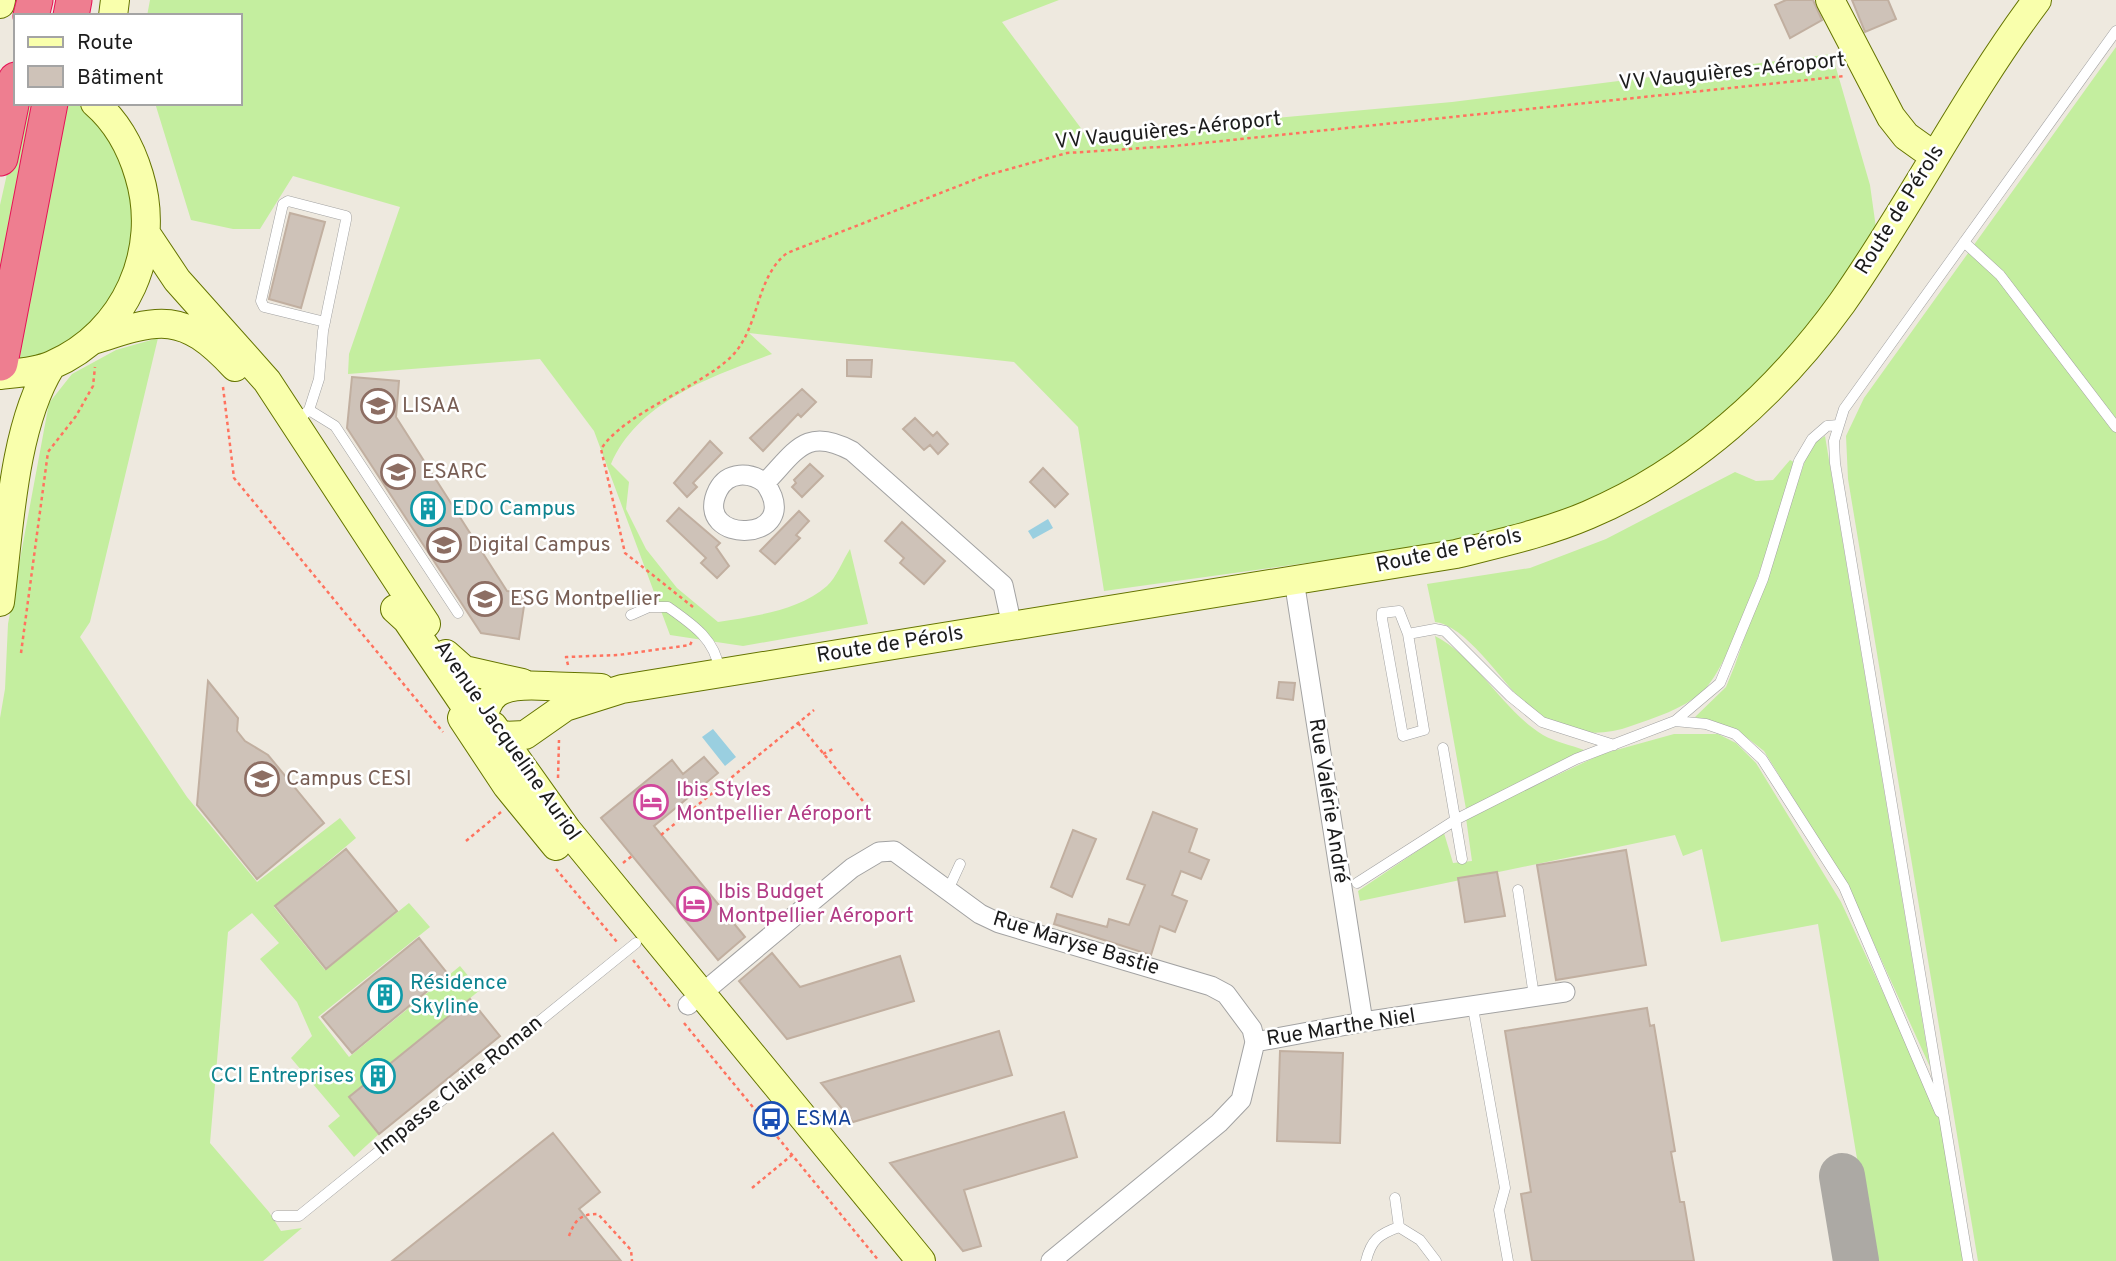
<svg xmlns="http://www.w3.org/2000/svg" width="2116" height="1261" font-family="Overpass,sans-serif">
<style>
.grass{fill:#c4ee9f}
.water{fill:#9acfe0}
.lines{fill:none;stroke-linecap:round;stroke-linejoin:round}
.taxiway{stroke:#aca9a4;stroke-width:46}
.building{fill:#cec2b8;stroke:#c1afa0;stroke-width:2}
.lane-casing{stroke:#a2a2a2;stroke-width:11}
.street-casing{stroke:#a2a2a2;stroke-width:21}
.secondary-casing{stroke:#657400;stroke-width:30}
.highway-casing{stroke:#e51356;stroke-width:37}
.path{stroke:#ff735f;stroke-width:2.5;stroke-dasharray:3.5 3.5;stroke-linecap:butt}
.lane{stroke:#fff;stroke-width:10}
.street{stroke:#fff;stroke-width:19}
.secondary{stroke:#f9ffac;stroke-width:28}
.highway{stroke:#ee7e90;stroke-width:35}
.labels{text-anchor:middle;dominant-baseline:central;stroke-width:5;stroke-linejoin:round;paint-order:stroke}
.street-label{font-size:21px;fill:#1b1b1b;stroke:#fff}
.education-label{font-size:21px;fill:#785e54;stroke:#fff;text-anchor:start}
.culture-label{font-size:21px;fill:#0d838f;stroke:#fff;text-anchor:start}
.hotel-label{font-size:21px;fill:#b23c85;stroke:#fff;text-anchor:start}
.transit-label{font-size:21px;fill:#164399;stroke:#fff;text-anchor:start}
</style>
<rect width="100%" height="100%" fill="#eee9df"/>
<!-- grass -->
<path class="grass" d="M150 0H1059L1002 22 1086 135 1452 102 1832 54 1870 185 1876 228 1846 281 1780 367 1668 462 1561 516 1452 543 1104 591 1078 427 1014 362 749 333 772 354C713 376 638 401 611 464L629 482 626 509 646 549 677 588 718 622C755 616 798 611 827 586 836 578 843 560 850 549L868 624 743 646 670 635 594 431 540 359 348 374 349 354 400 207 293 176 260 229H233L191 220 155 103H240V16H147Z
M2116 47V1261H1978L1848 479 1846 436 1864 398Z
M23 103H40L0 299V205Z
M67 103H78L99 120 137 190 126 284 87 332 46 354 14 361Z
M158 338 90 622 80 637 187 797 257 882 340 818 356 838 274 907 325 970 409 903 430 927 318 1017 349 1057 460 966 480 990 350 1097 379 1134 354 1157 328 1126 340 1116 291 1058 312 1036 297 1002 260 959 279 943 252 913 228 932 210 1143 269 1212 281 1231 302 1228 263 1261H0V718L5 689 8 624 49 403 72 374 116 350Z
M1825 436 1930 1067 1847 884 1764 751 1737 730 1695 717 1726 687 1735 665 1806 458 1816 442Z
M1790 460 1796 463C1778 512 1736 662 1702 692 1681 710 1656 717 1631 726 1599 738 1563 734 1535 713 1508 692 1468 625 1435 622L1427 584 1530 568 1606 539 1735 472 1756 481 1773 480Z
M1435 636C1478 658 1502 710 1543 735 1555 742 1571 745 1584 750L1466 809Z
M1674 734H1718L1736 743 1756 763 1841 902 1940 1115 1963 1261H1874L1818 924 1721 942 1702 849 1683 856 1675 835 1360 901 1358 891 1444 833 1453 863 1472 861 1466 818 1602 754Z"/>
<!-- water -->
<path class="water" d="M1048 519 1053 528 1033 539 1028 531Z
M713 729 736 757 725 766 702 737Z"/>
<g class="lines">
<!-- taxiway -->
<path class="taxiway" d="M1842 1176 1856 1261"/>
</g>
<!-- building -->
<path class="building" d="M1786 0H1813L1822 20 1790 38 1775 5Z
M1852 0H1888L1896 19 1865 32Z
M290 213 325 222 301 308 269 299Z
M847 360H872L871 377 847 376Z
M352 377 399 381 396 417 507 591 526 593 519 639 481 633 347 428Z
M802 389 816 402 801 417 798 414 763 451 750 438Z
M915 418 933 436 937 432 948 444 938 454 930 445 924 450 903 429Z
M710 441 722 453 693 483 697 487 687 497 674 483Z
M810 464 823 476 802 497 792 487 796 483 794 480Z
M1043 468 1068 494 1055 507 1030 482Z
M679 508 720 543 716 547 729 566 717 578 701 563 706 558 667 521Z
M799 511 809 521 796 535 800 538 775 564 760 551Z
M902 522 945 561 924 584 900 563 904 558 885 541Z
M208 681 238 718 237 731 245 741 268 755 324 823 257 879 197 805Z
M1279 682 1295 683 1293 700 1277 698Z
M704 757 718 773 654 826 745 937 718 960 601 818 672 760 683 774Z
M1153 812 1197 829 1189 852 1209 860 1201 879 1181 871 1172 895 1187 901 1175 932 1160 926 1151 955 1054 924 1057 914 1107 927 1109 919 1129 925 1145 885 1127 879Z
M1073 830 1096 839 1072 897 1051 887Z
M346 849 397 911 326 969 275 906Z
M1626 850 1646 965 1556 980 1537 865Z
M1497 872 1505 916 1465 922 1458 878Z
M419 938 448 974 352 1053 322 1017Z
M772 953 800 987 900 956 914 1001 787 1039 739 981Z
M470 999 500 1036 379 1134 349 1097Z
M1647 1008 1650 1026 1654 1025 1675 1151 1671 1152 1680 1202H1684L1694 1261H1532L1521 1194 1531 1192 1505 1031Z
M999 1031 1012 1075 853 1122 821 1083Z
M1280 1051 1343 1053 1340 1143 1277 1141Z
M1064 1112 1077 1157 964 1190 981 1246 963 1251 890 1163Z
M553 1133 600 1192 579 1209 621 1261H392Z"/>
<g class="lines">
<!-- lane casing -->
<g class="lane-casing">
<path id="lane" d="M1964 242 2000 275 2116 427
M309 410 335 426 458 613
M297 421 309 410 319 379 323 331 346 220V216L288 201 283 204 261 301 264 307 325 322
M1399 611 1408 634 1424 730 1403 736 1382 619V613Z
M631 615 649 607H668C692 624 715 639 719 669
M1408 634 1435 629 1445 631 1510 696 1542 722 1614 745
M1675 721 1720 683 1763 579 1799 461 1812 439 1827 426 1838 425
M1443 748 1462 859
M1357 883 1457 819 1576 759 1675 721 1706 724 1735 734 1762 759 1844 887 1940 1112
M948 890 960 864
M1518 890 1534 996
M1473 1008 1505 1188 1499 1210 1508 1261
M277 1216H299L636 943
M1399 1227 1420 1240 1436 1261
M1366 1261C1371 1240 1379 1234 1399 1227L1395 1198
M1968 1261 1835 463 1834 441 1844 409 2116 31"/>
</g>
<!-- street casing -->
<g class="street-casing">
<path id="street" d="M765 483C750 472 728 471 718 490 690 546 807 544 765 483 796 451 806 426 852 451L1003 585 1012 626
M1294 580 1363 1022
M688 1005 852 868 879 852 894 851 980 914 999 923 1211 986 1226 994 1252 1029 1255 1042 1241 1100 1219 1123 1051 1261
M1255 1042 1363 1022 1565 992"/>
</g>
<!-- secondary casing -->
<g class="secondary-casing">
<path id="secondary" d="M1830 0 1891 117 1906 136 1934 156
M0 4 1 0
M113 16 115 0
M147 235 177 280 267 381 426 624
M93 340C160 318 183 311 235 367
M0 375C17 373 36 372 52 365 126 333 162 250 139 175 131 148 117 122 95 103
M0 602C9 531 13 427 51 366
M395 609 407 620 468 710 484 729 500 736 525 735 565 707 622 689 1456 554C1500 543 1546 533 1588 515 1690 472 1778 392 1842 303 1911 205 1965 96 2037 0
M446 654 464 670 522 683
M462 718 507 786 556 846
M493 726 567 830 921 1261
M485 741C478 689 503 683 547 686 565 687 583 687 601 688"/>
</g>
<!-- highway casing -->
<g class="highway-casing">
<path id="highway" d="M31 16 35 0
M71 16 74 0
M0 158 16 80
M0 363 50 103"/>
</g>
<!-- path -->
<path class="path" d="M223 387 234 478 443 732
M693 607 625 553 601 449C625 412 701 387 732 356 760 327 755 278 787 253L984 176 1067 153 1174 146 1845 76
M21 653 48 452 76 416 93 386 95 367
M568 665 566 657 618 655 690 645 692 641
M798 723 872 812
M823 754 835 748
M558 778 559 740
M661 835 814 710
M466 841 501 812
M623 863 632 856
M556 869 617 942
M633 960 670 1007
M684 1023 879 1261
M752 1188 792 1155
M569 1236C575 1220 580 1214 598 1214L631 1250 632 1261"/>
<!-- lane -->
<use href="#lane" class="lane"/>
<!-- street -->
<use href="#street" class="street"/>
<!-- secondary -->
<use href="#secondary" class="secondary"/>
<!-- highway -->
<use href="#highway" class="highway"/>
</g>
<!-- icons -->
<defs>
<g id="university-ring" transform="scale(1.75)"><circle r="9.5" fill="#fff" stroke="#8d6e63" stroke-width="1.5"/><path d="M0-5L7-2L0 1L-7-2ZM-4 1L0 2.5L4 1V4Q0 6-4 4Z" fill="#8d6e63"/></g>
<g id="building-ring" transform="scale(1.75)"><circle r="9.5" fill="#fff" stroke="#0f9aa8" stroke-width="1.5"/><path d="M-4-6H4V6H1V3H-1V6H-4ZM-2.5-4.3h1.7v1.8h-1.7ZM.8-4.3h1.7v1.8H.8ZM-2.5-1h1.7V.8h-1.7ZM.8-1h1.7V.8H.8Z" fill="#0f9aa8"/></g>
<g id="hotel-ring" transform="scale(1.75)"><circle r="9.5" fill="#fff" stroke="#d1479c" stroke-width="1.5"/><path d="M-6-4.5h1.5V1H6V5H4.5V3h-9V5H-6ZM-4 0a1.8 1.8 0 1 1 3.6 0ZM.5 0V-2.5h3Q6-2.5 6 0Z" fill="#d1479c"/></g>
<g id="bus-ring" transform="scale(1.75)"><circle r="9.5" fill="#fff" stroke="#1a4fb4" stroke-width="1.5"/><path d="M-5-6H5V4H4V6H2V4H-2V6H-4V4H-5ZM-3.5-4V0h7V-4ZM-3.5 1.2v1.5H-2V1.2ZM2 1.2v1.5H3.5V1.2Z" fill="#1a4fb4"/></g>
</defs>
<g fill-rule="evenodd">
<use href="#university-ring" x="378" y="406"/>
<use href="#university-ring" x="398" y="472"/>
<use href="#building-ring" x="428" y="509"/>
<use href="#university-ring" x="444" y="545"/>
<use href="#university-ring" x="485" y="599"/>
<use href="#university-ring" x="262" y="779"/>
<use href="#hotel-ring" x="651" y="802"/>
<use href="#hotel-ring" x="694" y="904"/>
<use href="#building-ring" x="385" y="995"/>
<use href="#building-ring" x="378" y="1076"/>
<use href="#bus-ring" x="771" y="1119"/>
</g>
<g class="labels">
<!-- street labels -->
<g class="street-label">
<text transform="translate(1732 72) rotate(-6)">VV Vauguières-Aéroport</text>
<text transform="translate(1168 131) rotate(-6)">VV Vauguières-Aéroport</text>
<text transform="translate(1900 210) rotate(-58)">Route de Pérols</text>
<text transform="translate(1449 551) rotate(-12)">Route de Pérols</text>
<text transform="translate(890 645) rotate(-9)">Route de Pérols</text>
<text transform="translate(507 741) rotate(55)">Avenue Jacqueline Auriol</text>
<text transform="translate(1328 801) rotate(81)">Rue Valérie André</text>
<text transform="translate(1076 944) rotate(17)">Rue Maryse Bastie</text>
<text transform="translate(1341 1028) rotate(-9)">Rue Marthe Niel</text>
<text transform="translate(459 1086) rotate(-39)">Impasse Claire Roman</text>
</g>
<!-- education labels -->
<g class="education-label">
<text x="402" y="406">LISAA</text>
<text x="422" y="472">ESARC</text>
<text x="468" y="545">Digital Campus</text>
<text x="510" y="599">ESG Montpellier</text>
<text x="286" y="779">Campus CESI</text>
</g>
<!-- culture labels -->
<g class="culture-label">
<text x="452" y="509">EDO Campus</text>
<text x="410" y="983">Résidence<tspan x="410" dy="24">Skyline</tspan></text>
<text x="354" y="1076" text-anchor="end">CCI Entreprises</text>
</g>
<!-- hotel labels -->
<g class="hotel-label">
<text x="676" y="790">Ibis Styles<tspan x="676" dy="24">Montpellier Aéroport</tspan></text>
<text x="718" y="892">Ibis Budget<tspan x="718" dy="24">Montpellier Aéroport</tspan></text>
</g>
<!-- transit labels -->
<g class="transit-label">
<text x="796" y="1119">ESMA</text>
</g>
</g>
<!-- legend -->
<rect x="14" y="14" width="228" height="91" fill="#ffffff" stroke="#a4a4a4" stroke-width="2"/>
<rect x="28" y="37" width="35" height="10" fill="#f9ffac" stroke="#a4a4a4" stroke-width="2"/>
<text x="77" y="49" font-size="21" fill="#1b1b1b">Route</text>
<rect x="28" y="66" width="35" height="21" fill="#cec2b8" stroke="#a4a4a4" stroke-width="2"/>
<text x="77" y="84" font-size="21" fill="#1b1b1b">Bâtiment</text>
</svg>
